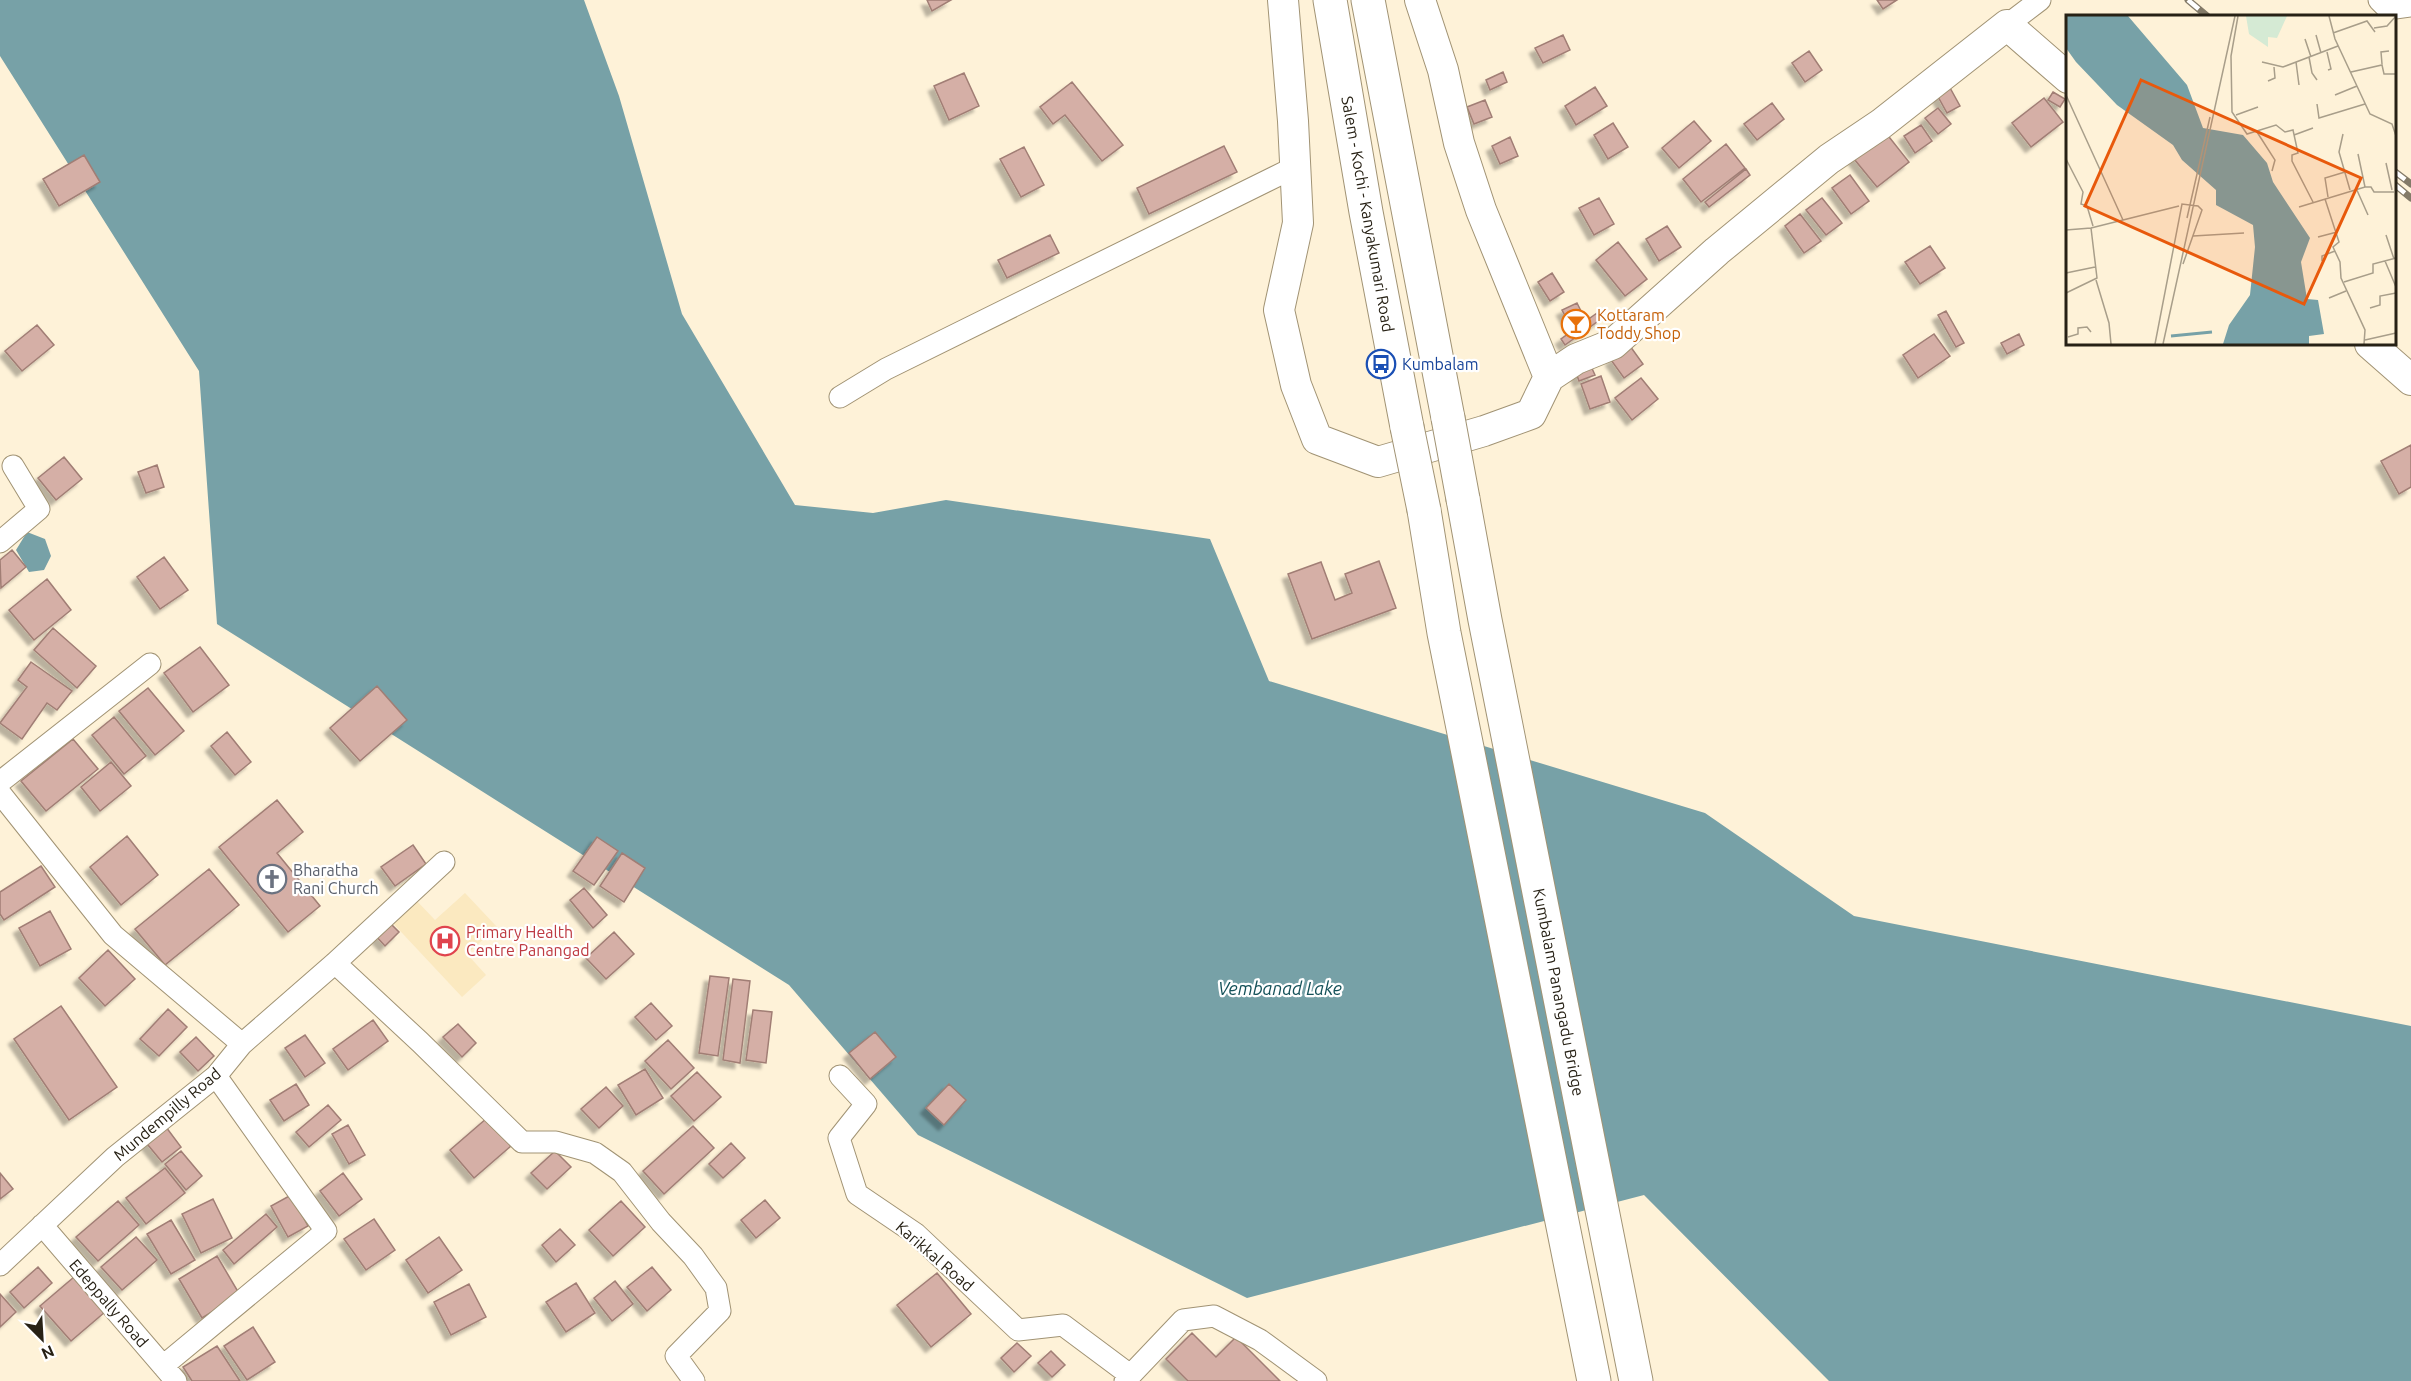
<svg xmlns="http://www.w3.org/2000/svg" width="2411" height="1381" font-family="Ubuntu,sans-serif">
<style>
.built{fill:#fbe9c0}
.water{fill:#77a1a7}
.building{fill:#d5afa6;stroke:#a17e75;stroke-width:1.5;filter:url(#shadow)}
.lines{fill:none;stroke-linecap:round;stroke-linejoin:round}
.street-casing{stroke:#a19374;stroke-width:23}
.secondary-casing{stroke:#a19374;stroke-width:32}
.highway-casing{stroke:#a19374;stroke-width:35}
.street{stroke:#fff;stroke-width:21}
.secondary{stroke:#fff;stroke-width:30}
.highway{stroke:#fff;stroke-width:33}
.rail-casing{stroke:#837a68;stroke-width:7}
.rail{stroke:#fff;stroke-width:4.5;stroke-dasharray:14;stroke-linecap:butt}
.highway-bridge-casing{stroke:#a19374;stroke-width:35;stroke-linecap:butt}
.highway-bridge{stroke:#fff;stroke-width:33}
.labels{text-anchor:middle;dominant-baseline:central;stroke-width:4.5;stroke-linejoin:round;paint-order:stroke}
.street-label{font-size:16px;fill:#272115;stroke:#fff}
.food-label{font-size:16px;fill:#c56008;stroke:#fff;text-anchor:start}
.transit-label{font-size:16px;fill:#164399;stroke:#fff;text-anchor:start}
.worship-label{font-size:16px;fill:#5b616d;stroke:#fff;text-anchor:start}
.health-label{font-size:16px;fill:#be3a42;stroke:#fff;text-anchor:start}
.water-label{font-size:18px;font-style:italic;fill:#145159;stroke:#fff}
.inset-river{fill:none;stroke:#77a1a7;stroke-width:3}
.inset-road{fill:none;stroke:#a89e8a;stroke-width:1.5}
.view{fill:#e8590c;fill-opacity:0.15;stroke:#e8590c;stroke-width:3}
.inset-edge{fill:none;stroke:#272115;stroke-width:3}
</style>
<defs>
<filter id="shadow"><feDropShadow dx="-5.5" dy="5.5" stdDeviation="1.5" flood-color="#0004"/></filter>
</defs>
<rect width="100%" height="100%" fill="#fef2d8"/>
<!-- built -->
<path class="built" d="M465 893 497 927 467 954 486 975 462 997 389 919 413 897 435 920Z"/>
<!-- water -->
<path class="water" d="M0 0H584L619 96 682 314 795 505 873 513 946 500 1210 539 1269 681 1705 813 1854 916 2411 1026V1381H1829L1644 1195 1247 1298 918 1135 789 985 217 624 199 371 0 56Z
M27 532 45 539 51 556 44 570 29 572 16 550Z"/>
<!-- building -->
<path class="building" d="M927 0H951L932 11Z
M1877 0H1897L1883 9Z
M1563 35 1570 50 1543 63 1535 48Z
M1809 51 1822 70 1805 82 1792 63Z
M1503 72 1507 82 1490 90 1486 80Z
M964 73 979 106 949 120 934 86Z
M1072 82 1123 145 1102 161 1065 115 1053 124 1040 107Z
M1949 86 1960 106 1947 113 1936 93Z
M1595 87 1607 106 1576 125 1565 106Z
M2053 92 2065 99 2060 107 2048 100Z
M2044 98 2063 122 2031 147 2012 123Z
M1485 100 1492 117 1474 124 1467 107Z
M1772 103 1784 119 1757 140 1744 124Z
M1938 108 1951 124 1938 134 1925 118Z
M1694 121 1711 141 1679 168 1662 148Z
M1613 123 1628 147 1608 159 1594 135Z
M1921 125 1932 141 1915 153 1904 136Z
M1882 128 1909 162 1877 187 1850 154Z
M1510 137 1518 156 1500 164 1492 146Z
M1726 144 1745 168 1701 202 1683 179Z
M1224 146 1237 172 1149 214 1137 188Z
M1024 147 1044 185 1021 197 1000 159Z
M84 155 100 182 59 206 43 179Z
M1746 169 1750 175 1709 207 1705 202Z
M1850 175 1869 201 1851 214 1832 188Z
M1599 198 1614 224 1594 235 1579 208Z
M1822 198 1842 223 1826 235 1806 210Z
M1800 214 1821 241 1804 253 1785 226Z
M1667 226 1681 247 1659 261 1646 239Z
M1050 235 1059 253 1007 278 998 260Z
M1618 242 1647 279 1625 296 1596 260Z
M1930 246 1945 268 1920 284 1905 262Z
M1552 273 1564 292 1550 301 1538 282Z
M1577 303 1584 317 1570 325 1562 310Z
M1946 311 1964 343 1956 347 1938 315Z
M1597 313 1601 319 1565 345 1561 339Z
M37 325 54 345 22 371 5 351Z
M1934 334 1950 356 1918 378 1903 355Z
M2019 334 2024 345 2007 354 2001 343Z
M1630 346 1643 364 1624 378 1611 360Z
M1590 364 1595 375 1579 381 1575 370Z
M1601 376 1610 402 1590 409 1581 384Z
M1641 378 1658 399 1632 420 1615 398Z
M2411 445V487L2399 494 2381 461Z
M64 457 82 479 56 500 38 478Z
M157 465 164 487 146 493 138 472Z
M12 550 26 567 1 588 0 560Z
M164 557 188 590 160 609 137 577Z
M1379 561 1396 608 1312 639 1288 574 1321 562 1335 600 1352 593 1345 574Z
M47 579 71 610 34 640 9 610Z
M53 628 96 666 77 688 34 650Z
M200 647 229 685 193 712 164 673Z
M31 662 72 691 57 710 47 703 22 739 0 723 27 687 18 680Z
M377 686 407 720 360 761 330 728Z
M148 688 184 731 155 755 119 711Z
M114 717 146 756 124 774 92 735Z
M227 732 251 762 235 775 211 746Z
M73 739 98 769 46 811 21 781Z
M111 762 131 786 100 811 81 787Z
M277 800 303 832 277 853 320 906 288 932 219 847Z
M127 836 158 875 121 905 90 867Z
M597 837 618 851 594 885 573 871Z
M413 845 426 864 395 886 381 867Z
M622 853 645 868 624 902 600 886Z
M41 866 55 887 4 920 0 914V892Z
M209 869 239 905 165 965 135 929Z
M584 888 607 915 593 928 570 900Z
M50 911 71 949 40 966 19 928Z
M388 921 399 932 385 946 374 934Z
M614 932 634 954 606 979 586 958Z
M108 950 135 979 105 1006 79 978Z
M710 976 729 978 718 1056 699 1053Z
M733 979 750 981 740 1063 723 1060Z
M651 1003 672 1026 656 1040 635 1017Z
M61 1006 117 1087 69 1120 14 1039Z
M168 1009 187 1027 159 1056 140 1039Z
M753 1010 772 1012 766 1063 746 1060Z
M373 1020 388 1041 348 1070 333 1049Z
M458 1024 476 1043 462 1057 443 1037Z
M875 1032 896 1057 870 1079 849 1053Z
M305 1035 325 1063 305 1077 285 1048Z
M196 1037 214 1056 198 1071 180 1052Z
M668 1040 694 1068 671 1089 645 1061Z
M645 1069 663 1098 636 1115 618 1085Z
M697 1072 721 1097 694 1121 671 1096Z
M296 1084 309 1105 284 1121 270 1100Z
M949 1084 966 1100 944 1125 926 1108Z
M606 1087 623 1106 599 1128 581 1109Z
M328 1105 341 1120 309 1147 296 1132Z
M487 1118 511 1146 474 1178 450 1150Z
M163 1123 181 1147 162 1162 143 1139Z
M348 1125 365 1155 349 1164 332 1134Z
M693 1126 714 1148 664 1194 643 1171Z
M731 1143 745 1158 723 1178 709 1164Z
M181 1151 202 1176 186 1190 165 1164Z
M555 1151 571 1167 547 1189 531 1173Z
M165 1168 185 1193 146 1224 126 1198Z
M0 1173 13 1189 0 1199Z
M343 1173 362 1199 339 1216 320 1191Z
M291 1195 308 1226 288 1237 271 1206Z
M213 1199 232 1238 201 1253 182 1214Z
M765 1200 780 1218 756 1238 741 1220Z
M118 1201 139 1225 98 1261 76 1237Z
M621 1201 645 1227 613 1256 589 1230Z
M266 1214 277 1227 234 1264 223 1250Z
M374 1219 395 1250 366 1270 344 1239Z
M171 1220 195 1260 171 1274 147 1234Z
M560 1229 575 1245 556 1262 542 1245Z
M136 1237 157 1260 122 1290 101 1267Z
M439 1237 462 1270 428 1293 406 1260Z
M217 1256 240 1295 202 1318 179 1279Z
M38 1267 52 1283 24 1308 10 1292Z
M652 1267 671 1290 647 1311 627 1287Z
M937 1273 971 1314 931 1347 897 1305Z
M74 1277 105 1312 71 1341 40 1306Z
M615 1281 633 1304 612 1321 594 1298Z
M576 1283 595 1313 566 1332 546 1302Z
M469 1284 486 1317 451 1335 434 1302Z
M0 1294 16 1312 0 1327Z
M253 1327 275 1362 247 1380 224 1346Z
M1192 1333 1216 1357 1236 1337 1280 1381H1188L1166 1359Z
M1017 1343 1031 1356 1014 1372 1001 1358Z
M217 1346 240 1381H192L183 1367Z
M1051 1351 1065 1365 1052 1377 1038 1363Z"/>
<g class="lines">
<!-- street casing -->
<g class="street-casing">
<path id="street" d="M2379 0 2388 9 2411 6
M2007 25 2040 0
M840 397 886 369 1295 167
M0 542 39 509 13 466
M0 782 150 664
M0 793 113 935 242 1044
M335 963 420 1042 522 1142H556L595 1153 622 1172 661 1222 693 1256 716 1288 720 1311 676 1356 694 1381
M840 1076 866 1104 839 1138 857 1194 916 1234 1018 1330 1063 1325 1130 1375
M42 1225 176 1381
M0 1265 115 1157 216 1076 242 1044 335 963 444 862
M163 1366 326 1231 216 1076
M1125 1381 1183 1320 1214 1316 1260 1340 1316 1381"/>
</g>
<!-- secondary casing -->
<g class="secondary-casing">
<path id="secondary" d="M1283 0 1293 121 1298 223 1279 310 1296 385 1317 439 1378 462 1484 431 1531 414 1549 377 1481 210 1459 143 1443 70 1420 0
M2370 344 2411 380
M1549 377 1576 359 1613 344 1717 251 1829 159 1881 124 2007 25 2068 78"/>
</g>
<!-- highway casing -->
<g class="highway-casing">
<path id="highway" d="M1330 0 1366 212 1407 427
M1368 0 1448 418
M1463 499 1485 620 1636 1381
M1424 510 1444 633 1594 1381"/>
</g>
<!-- street -->
<use href="#street" class="street"/>
<!-- secondary -->
<use href="#secondary" class="secondary"/>
<!-- highway -->
<use href="#highway" class="highway"/>
<!-- rail casing -->
<g class="rail-casing">
<path id="rail" d="M2188 0 2207 16
M2394 171 2411 184
M2394 184 2411 198"/>
</g>
<!-- rail -->
<use href="#rail" class="rail"/>
<!-- highway-bridge casing -->
<g class="highway-bridge-casing">
<path id="highway-bridge" d="M1448 418 1463 499
M1407 427 1424 510"/>
</g>
<!-- highway-bridge -->
<use href="#highway-bridge" class="highway-bridge"/>
</g>
<!-- icons -->
<defs>
<g id="bar-ring" transform="scale(1.5)"><circle r="9.5" fill="#fff" stroke="#e8710a" stroke-width="1.5"/><path d="M-6-5H6L.8 .8V4.5H3.5V6h-7V4.5H-.8V.8Z" fill="#e8710a"/></g>
<g id="bus-ring" transform="scale(1.5)"><circle r="9.5" fill="#fff" stroke="#1a4fb4" stroke-width="1.5"/><path d="M-5-6H5V4H4V6H2V4H-2V6H-4V4H-5ZM-3.5-4V0h7V-4ZM-3.5 1.2v1.5H-2V1.2ZM2 1.2v1.5H3.5V1.2Z" fill="#1a4fb4"/></g>
<g id="church-ring" transform="scale(1.5)"><circle r="9.5" fill="#fff" stroke="#6b7280" stroke-width="1.5"/><path d="M-1.2-6h2.4v3.5h3.3v2.4h-3.3V6h-2.4V-.1h-3.3v-2.4h3.3Z" fill="#6b7280"/></g>
<g id="hospital-ring" transform="scale(1.5)"><circle r="9.5" fill="#fff" stroke="#e0444e" stroke-width="1.5"/><path d="M-5-5h3v3.5h4V-5h3V5h-3V1.5h-4V5h-3Z" fill="#e0444e"/></g>
</defs>
<g fill-rule="evenodd">
<use href="#bar-ring" x="1576" y="324"/>
<use href="#bus-ring" x="1381" y="364"/>
<use href="#church-ring" x="272" y="879"/>
<use href="#hospital-ring" x="445" y="941"/>
</g>
<g class="labels">
<!-- street labels -->
<g class="street-label">
<text transform="translate(1368 214) rotate(80)">Salem - Kochi - Kanyakumari Road</text>
<text transform="translate(1559 992) rotate(79)">Kumbalam Panangadu Bridge</text>
<text transform="translate(167 1114) rotate(-40)">Mundempilly Road</text>
<text transform="translate(935 1256) rotate(41)">Karikkal Road</text>
<text transform="translate(109 1303) rotate(49)">Edeppally Road</text>
</g>
<!-- food labels -->
<g class="food-label">
<text x="1597" y="315">Kottaram<tspan x="1597" dy="18">Toddy Shop</tspan></text>
</g>
<!-- transit labels -->
<g class="transit-label">
<text x="1402" y="364">Kumbalam</text>
</g>
<!-- worship labels -->
<g class="worship-label">
<text x="293" y="870">Bharatha<tspan x="293" dy="18">Rani Church</tspan></text>
</g>
<!-- health labels -->
<g class="health-label">
<text x="466" y="932">Primary Health<tspan x="466" dy="18">Centre Panangad</tspan></text>
</g>
<!-- water labels -->
<g class="water-label">
<text x="1280" y="988">Vembanad Lake</text>
</g>
</g>
<!-- overview -->
<g transform="translate(2066 15)">
<rect width="330" height="330" fill="#fef2d8"/>
<path d="M180 1H221L211 23 202 22V32L183 19Z" fill="#d5ead4"/>
<path d="M0 1H62L121 70 137 113 177 120 201 148 207 167 244 223 235 247 241 284 252 285 258 319 243 321V329H157L163 310 184 280 189 232 187 210 150 190V175L116 145 107 130 51 90 10 47 0 33Z" fill="#77a1a7"/>
<path class="inset-river" d="M105 321 146 317"/>
<path class="inset-road" d="M172 1 165 41 166 97 181 119 210 110 219 117 227 115 232 138 226 140V146L247 187M263 1 269 24 304 99 326 109 330 121M308 13 321 11 330 1M267 18 301 6 309 17M250 20 255 38M239 24 245 42M261 37 265 54 262 55M243 42 246 58 251 65M196 47 217 52 272 31M230 47 233 70M316 49 315 37 323 36M285 57 316 50 318 59H330M202 66 209 63 208 52M0 80 57 205M269 80 291 71M251 89 253 103 299 89M170 100 192 92M191 117 209 145 206 156M277 119 273 137 284 175M228 120 247 113M292 139 299 172M0 144 17 177 15 189 21 191 27 211M320 148 326 175M290 173 302 200M262 182 259 163 279 157M259 184 273 227 267 232 274 247 275 263 299 315 298 329M233 192 299 172H305L308 177H328M121 203 144 102M0 215 25 213 113 191M320 220 328 244M127 221 178 218M252 222 271 217M256 246V241L269 236M319 246 330 272M0 258 29 252M30 265 43 308 45 329M278 267 307 258V249L330 243M0 278 31 263 25 213M263 283 280 276M304 293 314 290V281L330 278M2 322 12 319V313L21 312 25 317M299 325 330 318M89 329 116 189 132 191 136 195 117 249M97 329 169 1"/>
<path class="view" d="M75 65 295 163 238 289 19 191Z"/>
<rect width="330" height="330" class="inset-edge"/>
</g>
<!-- north arrow -->
<g transform="translate(42 1339) rotate(156)" stroke="#ffffff" stroke-width="4.5" paint-order="stroke">
<path d="M0-4.5L10 22L0 15L-10 22Z" fill="#272115"/>
<text y="-9" font-size="16" font-weight="bold" text-anchor="middle" fill="#272115">N</text>
</g>
</svg>
